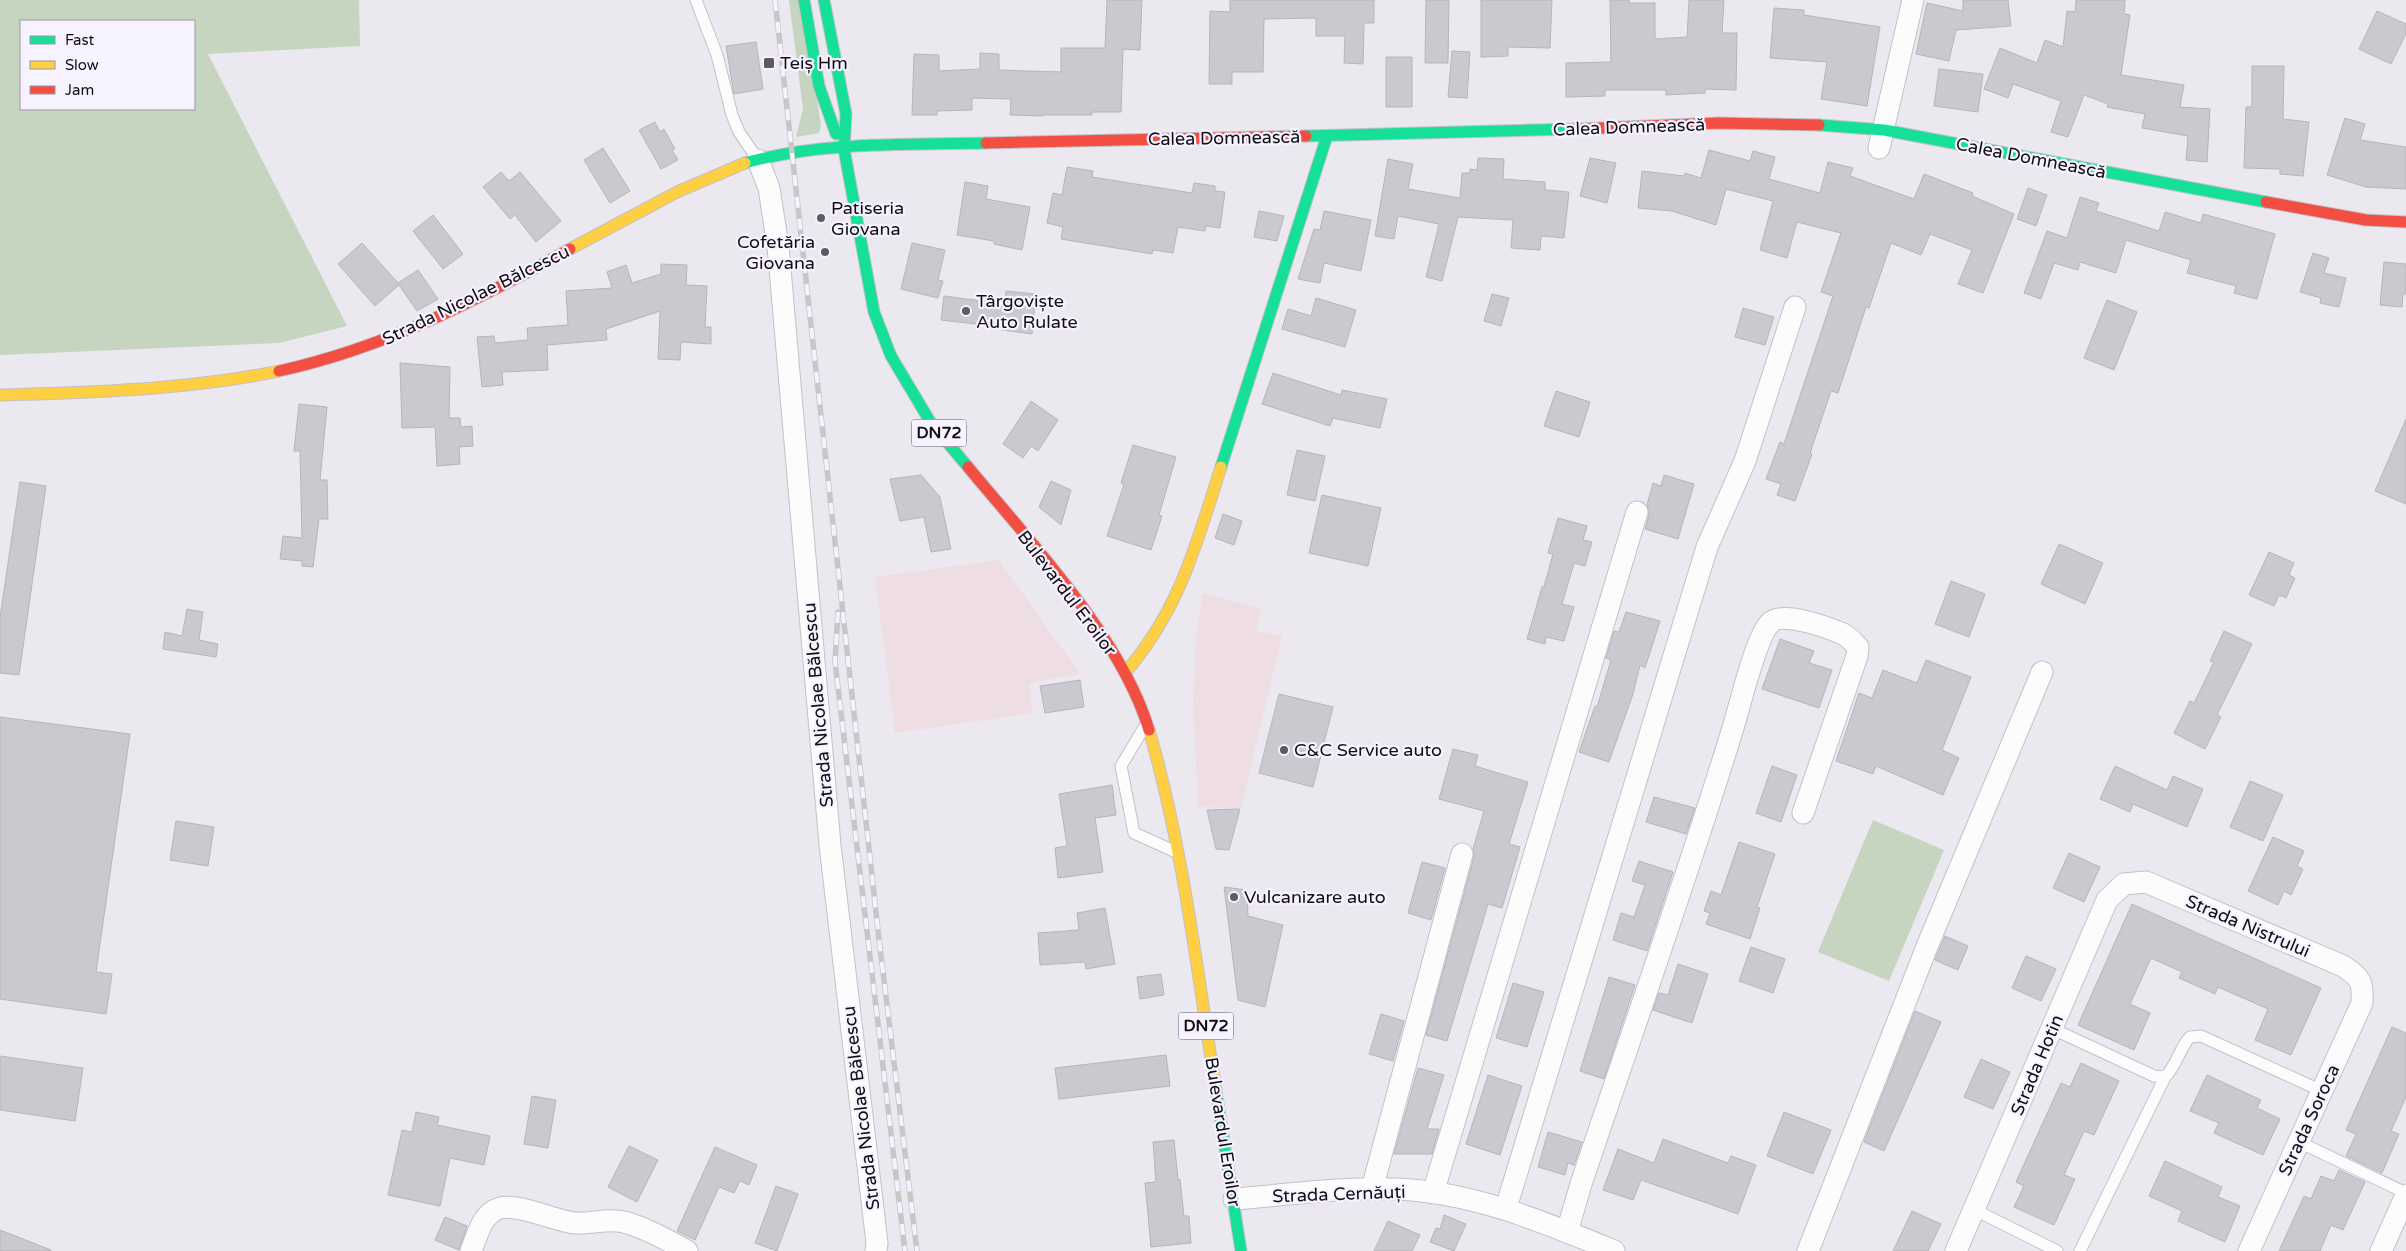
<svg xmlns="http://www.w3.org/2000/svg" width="2406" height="1251" font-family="'Varela Round',sans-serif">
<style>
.industrial{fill:#eedee3}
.green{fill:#c6d5bf;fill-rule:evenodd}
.building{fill:#cac9cf;stroke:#b7b5bc}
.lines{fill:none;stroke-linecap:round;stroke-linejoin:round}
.lane-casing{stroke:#c3c1c7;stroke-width:13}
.street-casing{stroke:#c3c1c7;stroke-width:23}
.fast-casing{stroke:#c3c1c7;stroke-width:13}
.slow-casing{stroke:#c3c1c7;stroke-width:13}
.jam-casing{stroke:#c3c1c7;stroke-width:13}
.lane{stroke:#fcfcfd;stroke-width:11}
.street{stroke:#fcfcfd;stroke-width:21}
.fast{stroke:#16e098;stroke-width:11}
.slow{stroke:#ffcf43;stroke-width:11}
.jam{stroke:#f24e42;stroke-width:11}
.rail-casing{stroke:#c7c6c9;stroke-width:5.5}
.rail{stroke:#f7f2ff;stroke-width:4;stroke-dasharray:11;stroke-linecap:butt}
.poi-dot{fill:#5d5a60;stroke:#f7f2ff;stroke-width:2}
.labels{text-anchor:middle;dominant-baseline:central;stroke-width:4.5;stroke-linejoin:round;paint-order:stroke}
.shield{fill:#f7f2ff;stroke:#55525a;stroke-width:1}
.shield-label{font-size:16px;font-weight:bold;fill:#100e13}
.poi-label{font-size:18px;fill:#100e13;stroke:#f7f2ff;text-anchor:start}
.street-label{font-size:18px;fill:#100e13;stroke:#f7f2ff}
</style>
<rect width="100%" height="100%" fill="#ebe8f0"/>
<!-- industrial -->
<path class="industrial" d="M999 560 1080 674 1029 683 1033 713 895 733 875 577Z
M1202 593 1261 609 1256 631 1282 636 1241 808 1198 807 1193 702 1196 640Z"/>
<!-- green -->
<path class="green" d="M0 0H359L360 46 208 54 347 326 279 343 0 355ZM21 21H194V109H21Z
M789 0H801L821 125 819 133 796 137 803 109Z
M1873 820 1944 850 1889 981 1818 952Z"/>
<!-- building -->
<path class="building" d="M1107 0H1142L1140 50 1123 49 1121 112H1092V115H1043V116L1010 115 1011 99 972 98V110L937 111V115H912L914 54 939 55V71L980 69V53L999 54V70L1061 72V48H1105Z
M1230 0H1374V23H1364L1363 64 1344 63 1345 36H1316V18L1264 19 1263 72H1232V84H1209L1210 11 1230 12Z
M1426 0H1449L1448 63H1425Z
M1481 0H1552L1550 48 1508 47V56L1481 57Z
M1610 0H1629V3H1655V39L1687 37 1689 0H1724L1722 33H1737L1736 90 1705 89V93L1666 95V90H1605V96L1566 97V63L1611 62Z
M1963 0H2008L2011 26 1956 30 1949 61 1916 54 1927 3 1963 11Z
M2076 0H2125L2124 14 2130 15 2121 75 2184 85 2180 107 2210 109 2207 162 2186 160 2188 136 2142 128 2145 114 2107 107 2108 104 2084 95 2068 137 2051 132 2061 101 2013 84 2008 98 1984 89 2000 48 2037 63 2045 40 2063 47 2067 11 2075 12Z
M1774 8 1804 10V15L1880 27 1867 106 1821 99 1827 62 1770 58Z
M2377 11 2406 24V34L2391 64 2359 49Z
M756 42 763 89 734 94 726 46Z
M1452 51 1470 52 1467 98 1448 97Z
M1386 57H1412V107H1386Z
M2252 66H2284L2283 119 2309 122 2303 176 2280 174V169L2244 168 2246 107H2252Z
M1939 69 1983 74 1978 112 1934 106Z
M2345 118 2365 124 2360 140 2406 147V189L2366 187 2327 175Z
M655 122 660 132 664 129 675 149 672 150 678 160 661 169 639 130Z
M603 148 630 191 610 203 584 160Z
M1709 150 1750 161 1753 151 1775 157 1769 179 1820 193 1828 162 1853 168 1850 176 1914 199 1924 174 1973 193 1972 196 2014 214 1983 293 1958 284 1972 250 1930 234 1921 255 1891 243 1869 308 1866 307 1838 393 1831 391 1810 453 1812 454 1795 501 1777 495 1781 484 1766 479 1780 442 1784 444 1833 296 1821 292 1841 233 1797 222 1787 258 1760 250 1773 201 1726 189 1716 225 1672 211 1638 208 1642 171 1684 176 1685 173 1701 178Z
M1478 158 1504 159 1503 179 1545 182V190L1569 192 1564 238 1541 236 1540 250 1511 248 1513 220 1458 217 1442 281 1426 277 1439 224 1398 216 1394 239 1375 236 1388 159 1413 164 1408 189 1460 198 1462 173H1470V169L1477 170Z
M1590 158 1616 163 1607 203 1580 196Z
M1067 167 1093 171 1092 177 1192 193 1194 183 1215 186V191L1225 192 1220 228 1206 226 1205 231 1178 227 1173 253 1153 250 1152 254 1061 239 1063 227 1047 223 1053 193 1062 195Z
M501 172 509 181 520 172 561 221 536 242 515 215 510 219 483 187Z
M965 182 988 186 986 199 1030 207 1022 250 994 244V241L957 235Z
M2028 188 2047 195 2036 226 2017 219Z
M2080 197 2099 203 2096 211 2159 231 2165 212 2201 223 2203 214 2275 234 2257 299 2234 293 2236 286 2187 273 2191 260 2126 240 2116 273 2080 262 2078 270 2054 263 2041 299 2024 293 2047 231 2067 238Z
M1259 211 1284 216 1277 241 1254 237Z
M1324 211 1371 220 1361 271 1324 263 1320 283 1298 279 1314 229 1320 230Z
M433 215 463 254 443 269 413 231Z
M362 243 398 283 418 270 438 299 417 311 399 285 375 306 338 264Z
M912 243 945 250 938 280 943 281 938 298 901 289Z
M2313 253 2329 258 2324 273 2346 278 2339 307 2320 303 2321 298 2300 292Z
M2384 262 2406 264V294H2403L2402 307 2380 305Z
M661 264 687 265 686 285 707 286 705 327H711V344L681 342 680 360 658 359 660 311 606 329 607 340 547 345 548 370 502 372 503 385 482 387 477 337 494 336 495 343 528 340 527 328 568 325 566 291 612 288 607 272 626 265 632 283 661 274Z
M1006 291 1036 294 1032 334 1002 330V327L941 320 944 296 1005 304Z
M1492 294 1509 298 1501 326 1484 321Z
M1316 298 1356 310 1345 347 1282 329 1288 309 1311 316Z
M2107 300 2137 312 2114 370 2084 358Z
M1743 308 1774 317 1765 345 1735 337Z
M400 363 450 367 449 418H460L461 427 472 426 473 446 459 447 460 464 437 466 435 427 402 428Z
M1273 373 1341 395 1342 390 1387 399 1380 428 1333 418 1330 426 1262 404Z
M1556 391 1590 402 1579 437 1544 426Z
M1031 401 1058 420 1038 451 1031 446 1023 458 1003 444Z
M299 404 327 407 320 480H327L328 519H319L313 567 302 566V561L280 559 283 536 302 538 300 451H294Z
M2406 419V504L2375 491Z
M1133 445 1176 457 1159 515 1162 516 1151 550 1107 536 1124 484 1121 483Z
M1297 450 1325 456 1315 501 1287 495Z
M921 475 940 497 951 549 931 552 924 517 900 521 890 479Z
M1664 475 1694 484 1678 539 1645 529 1649 515 1647 505 1653 483 1661 486Z
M1051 481 1071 490 1061 525 1039 507Z
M20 482 46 486 19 675 0 673V617Z
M1322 495 1381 508 1368 566 1309 553Z
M1223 514 1242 521 1234 545 1215 538Z
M1558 518 1587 526 1583 540 1592 542 1585 566 1574 563 1562 604 1574 607 1564 641 1546 637 1545 644 1527 639 1542 587H1544L1553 554 1548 553Z
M2059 544 2103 563 2085 604 2041 584Z
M2269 552 2294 563 2289 575 2295 578 2286 598 2279 595 2274 606 2249 595Z
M1951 581 1985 594 1969 637 1935 624Z
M187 609 203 612 199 640 218 644 216 657 163 649 165 632 182 636Z
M1626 612 1660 621 1645 668 1640 665 1633 694 1609 762 1579 752 1595 706 1597 707 1611 660 1606 658 1614 631 1619 632Z
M2224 631 2252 644 2217 715 2221 717 2205 749 2174 733 2190 701 2194 703 2214 662 2210 661Z
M1780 639 1814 651 1809 663 1832 670 1819 708 1762 689Z
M1926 660 1971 677 1942 750 1959 758 1943 795 1876 766 1873 774 1836 761 1859 693 1872 698 1883 670 1917 683Z
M1080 680 1084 707 1045 713 1040 686Z
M1279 694 1333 707 1313 787 1259 773Z
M0 717 130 734 96 972 112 974 106 1014 0 999Z
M1453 749 1478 755 1475 766 1528 782 1509 844 1520 847 1502 908 1488 904 1447 1041 1426 1035 1474 857 1473 849 1484 811 1439 799Z
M1772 766 1797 775 1781 822 1756 813Z
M2115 766 2167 790 2173 776 2203 789 2187 827 2133 804 2130 812 2100 799Z
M2250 781 2283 795 2263 841 2230 827Z
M1112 785 1116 815 1095 818 1103 872 1058 878 1055 848 1067 846 1059 794Z
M1654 797 1695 808 1686 834 1646 822Z
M1240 809 1229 850 1216 849 1207 810Z
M176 821 214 827 208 866 170 860Z
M2273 837 2304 851 2297 866 2303 869 2291 895 2284 891 2278 905 2248 891Z
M1739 842 1775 854 1757 907 1760 908 1750 939 1706 924 1710 913 1704 911 1711 891 1721 895Z
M2069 853 2100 867 2084 902 2053 888Z
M1639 861 1673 872 1647 951 1613 940 1621 913 1634 917 1645 885 1632 881Z
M1422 862 1445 868 1431 920 1408 913Z
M1224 887 1247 890 1248 916 1283 925 1265 1007 1238 1000Z
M2132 904 2321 988 2291 1055 2255 1040 2268 1009 2218 987 2215 994 2179 978 2182 972 2151 958 2130 1004 2150 1013 2134 1050 2078 1025Z
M1105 908 1115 964 1086 969 1085 962 1040 965 1038 933 1079 930 1077 913Z
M1945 936 1968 946 1958 970 1935 960Z
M1751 947 1785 959 1773 993 1739 981Z
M2026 956 2056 969 2041 1001 2012 988Z
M1678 964 1708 974 1692 1023 1653 1010 1659 993 1668 995Z
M1161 974 1164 995 1140 999 1137 977Z
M1609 977 1635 985 1604 1079 1580 1071Z
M1513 983 1544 992 1527 1047 1496 1038Z
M1915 1011 1941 1022 1884 1151 1864 1142Z
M1381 1014 1404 1021 1393 1061 1369 1054Z
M2392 1027 2406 1033V1097L2391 1131 2399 1134 2382 1173 2346 1156 2356 1134 2346 1130Z
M1166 1055 1170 1086 1059 1099 1055 1068Z
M0 1056 83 1068 75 1121 0 1110Z
M1981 1059 2010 1072 1993 1109 1964 1097Z
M2081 1063 2119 1081 2094 1135 2084 1131 2064 1175 2075 1179 2054 1225 2014 1207 2024 1186 2016 1182 2061 1083 2070 1087Z
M1418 1068 1444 1075 1427 1129H1439L1432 1154H1394Z
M1488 1075 1522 1086 1500 1155 1466 1144Z
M2207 1075 2261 1100 2257 1108 2280 1119 2263 1155 2214 1133 2219 1123 2190 1111Z
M532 1096 556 1100 548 1148 524 1144Z
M416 1112 439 1117 437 1125 490 1136 484 1165 450 1158 440 1206 388 1195 402 1130 412 1132Z
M1784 1112 1831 1130 1813 1174 1767 1156Z
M1548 1132 1582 1142 1574 1165 1568 1163 1565 1175 1538 1167Z
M1663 1139 1728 1163 1731 1156 1756 1165 1738 1214 1641 1180 1633 1200 1603 1190 1618 1149 1654 1163Z
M1174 1140 1178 1180 1180 1179 1184 1216H1189L1191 1243 1151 1247 1145 1183 1156 1182 1153 1142Z
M629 1146 658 1160 637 1202 608 1187Z
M715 1147 757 1165 749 1185 740 1181 734 1193 719 1187 695 1240 677 1231Z
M2165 1161 2222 1187 2218 1197 2240 1206 2225 1242 2178 1221 2182 1211 2149 1196Z
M2339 1170 2365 1182 2343 1230 2331 1225 2320 1251H2279L2304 1196 2311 1199 2321 1176 2334 1181Z
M776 1186 798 1194 777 1251 755 1243Z
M1912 1211 1941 1224 1928 1251H1893Z
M1444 1215 1466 1224 1454 1251 1430 1242 1436 1228 1440 1229Z
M445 1217 467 1226 459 1250 435 1240Z
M1388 1221 1420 1235 1412 1251H1374Z
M0 1230 51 1250V1251H0Z"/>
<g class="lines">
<!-- lane casing -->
<g class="lane-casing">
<path id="lane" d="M696 0 717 55 732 115 739 132 758 160
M1145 726 1121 766 1134 833 1176 852
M2053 1029 2154 1076 2165 1077C2177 1065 2179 1049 2190 1037L2201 1036 2322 1091
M2299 1142 2406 1193
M1975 1210 2057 1251
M2080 1251 2165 1077"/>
</g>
<!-- street casing -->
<g class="street-casing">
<path id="street" d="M1879 148 1913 0
M758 160 769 188 778 246 830 845 877 1243 876 1251
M1372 1189 1462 854
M1433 1193 1637 512
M1234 1199C1287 1195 1343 1187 1396 1189 1473 1192 1544 1222 1614 1251
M1506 1208 1707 547 1745 461 1795 307
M1567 1232 1581 1184C1632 1032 1686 881 1733 728 1740 706 1756 635 1771 622 1784 611 1829 628 1843 634 1849 637 1853 642 1858 647L1857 656 1803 813
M471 1251C477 1236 482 1213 500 1208 517 1203 556 1221 575 1223 592 1224 608 1218 624 1222 646 1228 667 1240 687 1251
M1808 1251 1928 944 2042 672
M1956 1251 2107 900 2124 884 2146 882 2343 966C2361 978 2363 981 2362 1003L2249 1251
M2381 1251 2406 1195"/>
</g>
<!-- fast casing -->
<g class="fast-casing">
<path id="fast" d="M804 0 819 86 836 134
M824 0 846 114 844 149 874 312 891 356 931 423 968 467
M1819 125 1884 130 2266 202
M1306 136 1577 129
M745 163C822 141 907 145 986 143
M1221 467 1327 136
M1214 1078 1241 1251"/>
</g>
<!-- slow casing -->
<g class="slow-casing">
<path id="slow" d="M570 249 677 192 745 163
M0 395C93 392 188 390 279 371
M1125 673C1180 609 1196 545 1221 467
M1149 730C1182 843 1196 962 1214 1078"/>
</g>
<!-- jam casing -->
<g class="jam-casing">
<path id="jam" d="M1577 129 1719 123 1819 125
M986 143 1306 136
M2266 202 2366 220 2406 222
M279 371C384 348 476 301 570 249
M968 467C1029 541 1122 638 1149 730"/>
</g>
<!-- lane -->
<use href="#lane" class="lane"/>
<!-- street -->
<use href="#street" class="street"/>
<!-- fast -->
<use href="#fast" class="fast"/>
<!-- slow -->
<use href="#slow" class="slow"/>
<!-- jam -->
<use href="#jam" class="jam"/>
<!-- rail casing -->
<g class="rail-casing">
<path id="rail" d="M775 0 879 939 917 1251
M838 612 835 662 905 1251"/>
</g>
<!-- rail -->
<use href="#rail" class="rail"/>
</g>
<!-- markers -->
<g class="poi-dot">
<rect x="763" y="57" width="12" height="12" rx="2.5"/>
<circle cx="821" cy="218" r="5"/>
<circle cx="825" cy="252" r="5"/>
<circle cx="966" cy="311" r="5"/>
<circle cx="1284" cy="750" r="5"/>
<circle cx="1234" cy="897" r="5"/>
</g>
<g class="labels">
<!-- shield labels -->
<g class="shield">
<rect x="911.5" y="419.5" width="55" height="27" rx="4"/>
<rect x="1178.5" y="1012.5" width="55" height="27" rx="4"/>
</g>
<g class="shield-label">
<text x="939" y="433">DN72</text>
<text x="1206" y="1026">DN72</text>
</g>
<!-- poi labels -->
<g class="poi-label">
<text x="780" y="63">Teiș Hm</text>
<text x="831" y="208">Patiseria<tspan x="831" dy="21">Giovana</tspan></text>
<text x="815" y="242" text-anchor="end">Cofetăria<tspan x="815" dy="21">Giovana</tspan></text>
<text x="976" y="301">Târgoviște<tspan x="976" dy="21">Auto Rulate</tspan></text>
<text x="1294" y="750">C&amp;C Service auto</text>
<text x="1244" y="897">Vulcanizare auto</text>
</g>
<!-- street labels -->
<g class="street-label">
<text transform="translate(1629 127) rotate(-2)">Calea Domnească</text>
<text transform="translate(1224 138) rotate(-1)">Calea Domnească</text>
<text transform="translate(2031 158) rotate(11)">Calea Domnească</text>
<text transform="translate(476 295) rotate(-26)">Strada Nicolae Bălcescu</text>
<text transform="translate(1067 593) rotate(53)">Bulevardul Eroilor</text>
<text transform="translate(818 705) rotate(-95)">Strada Nicolae Bălcescu</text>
<text transform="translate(2248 926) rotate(23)">Strada Nistrului</text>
<text transform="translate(2037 1065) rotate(-67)">Strada Hotin</text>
<text transform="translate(861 1108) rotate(-97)">Strada Nicolae Bălcescu</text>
<text transform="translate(2309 1120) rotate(-65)">Strada Soroca</text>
<text transform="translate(1223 1132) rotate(81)">Bulevardul Eroilor</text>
<text transform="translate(1339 1194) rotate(-2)">Strada Cernăuți</text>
</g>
</g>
<!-- legend -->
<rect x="20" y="20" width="175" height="90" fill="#f7f2ff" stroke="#9b97a1"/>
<rect x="30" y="36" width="25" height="8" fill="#16e098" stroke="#9b97a1"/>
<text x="65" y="45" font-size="15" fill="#100e13">Fast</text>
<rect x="30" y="61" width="25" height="8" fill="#ffcf43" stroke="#9b97a1"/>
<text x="65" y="70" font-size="15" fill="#100e13">Slow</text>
<rect x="30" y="86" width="25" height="8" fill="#f24e42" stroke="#9b97a1"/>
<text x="65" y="95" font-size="15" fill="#100e13">Jam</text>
</svg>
